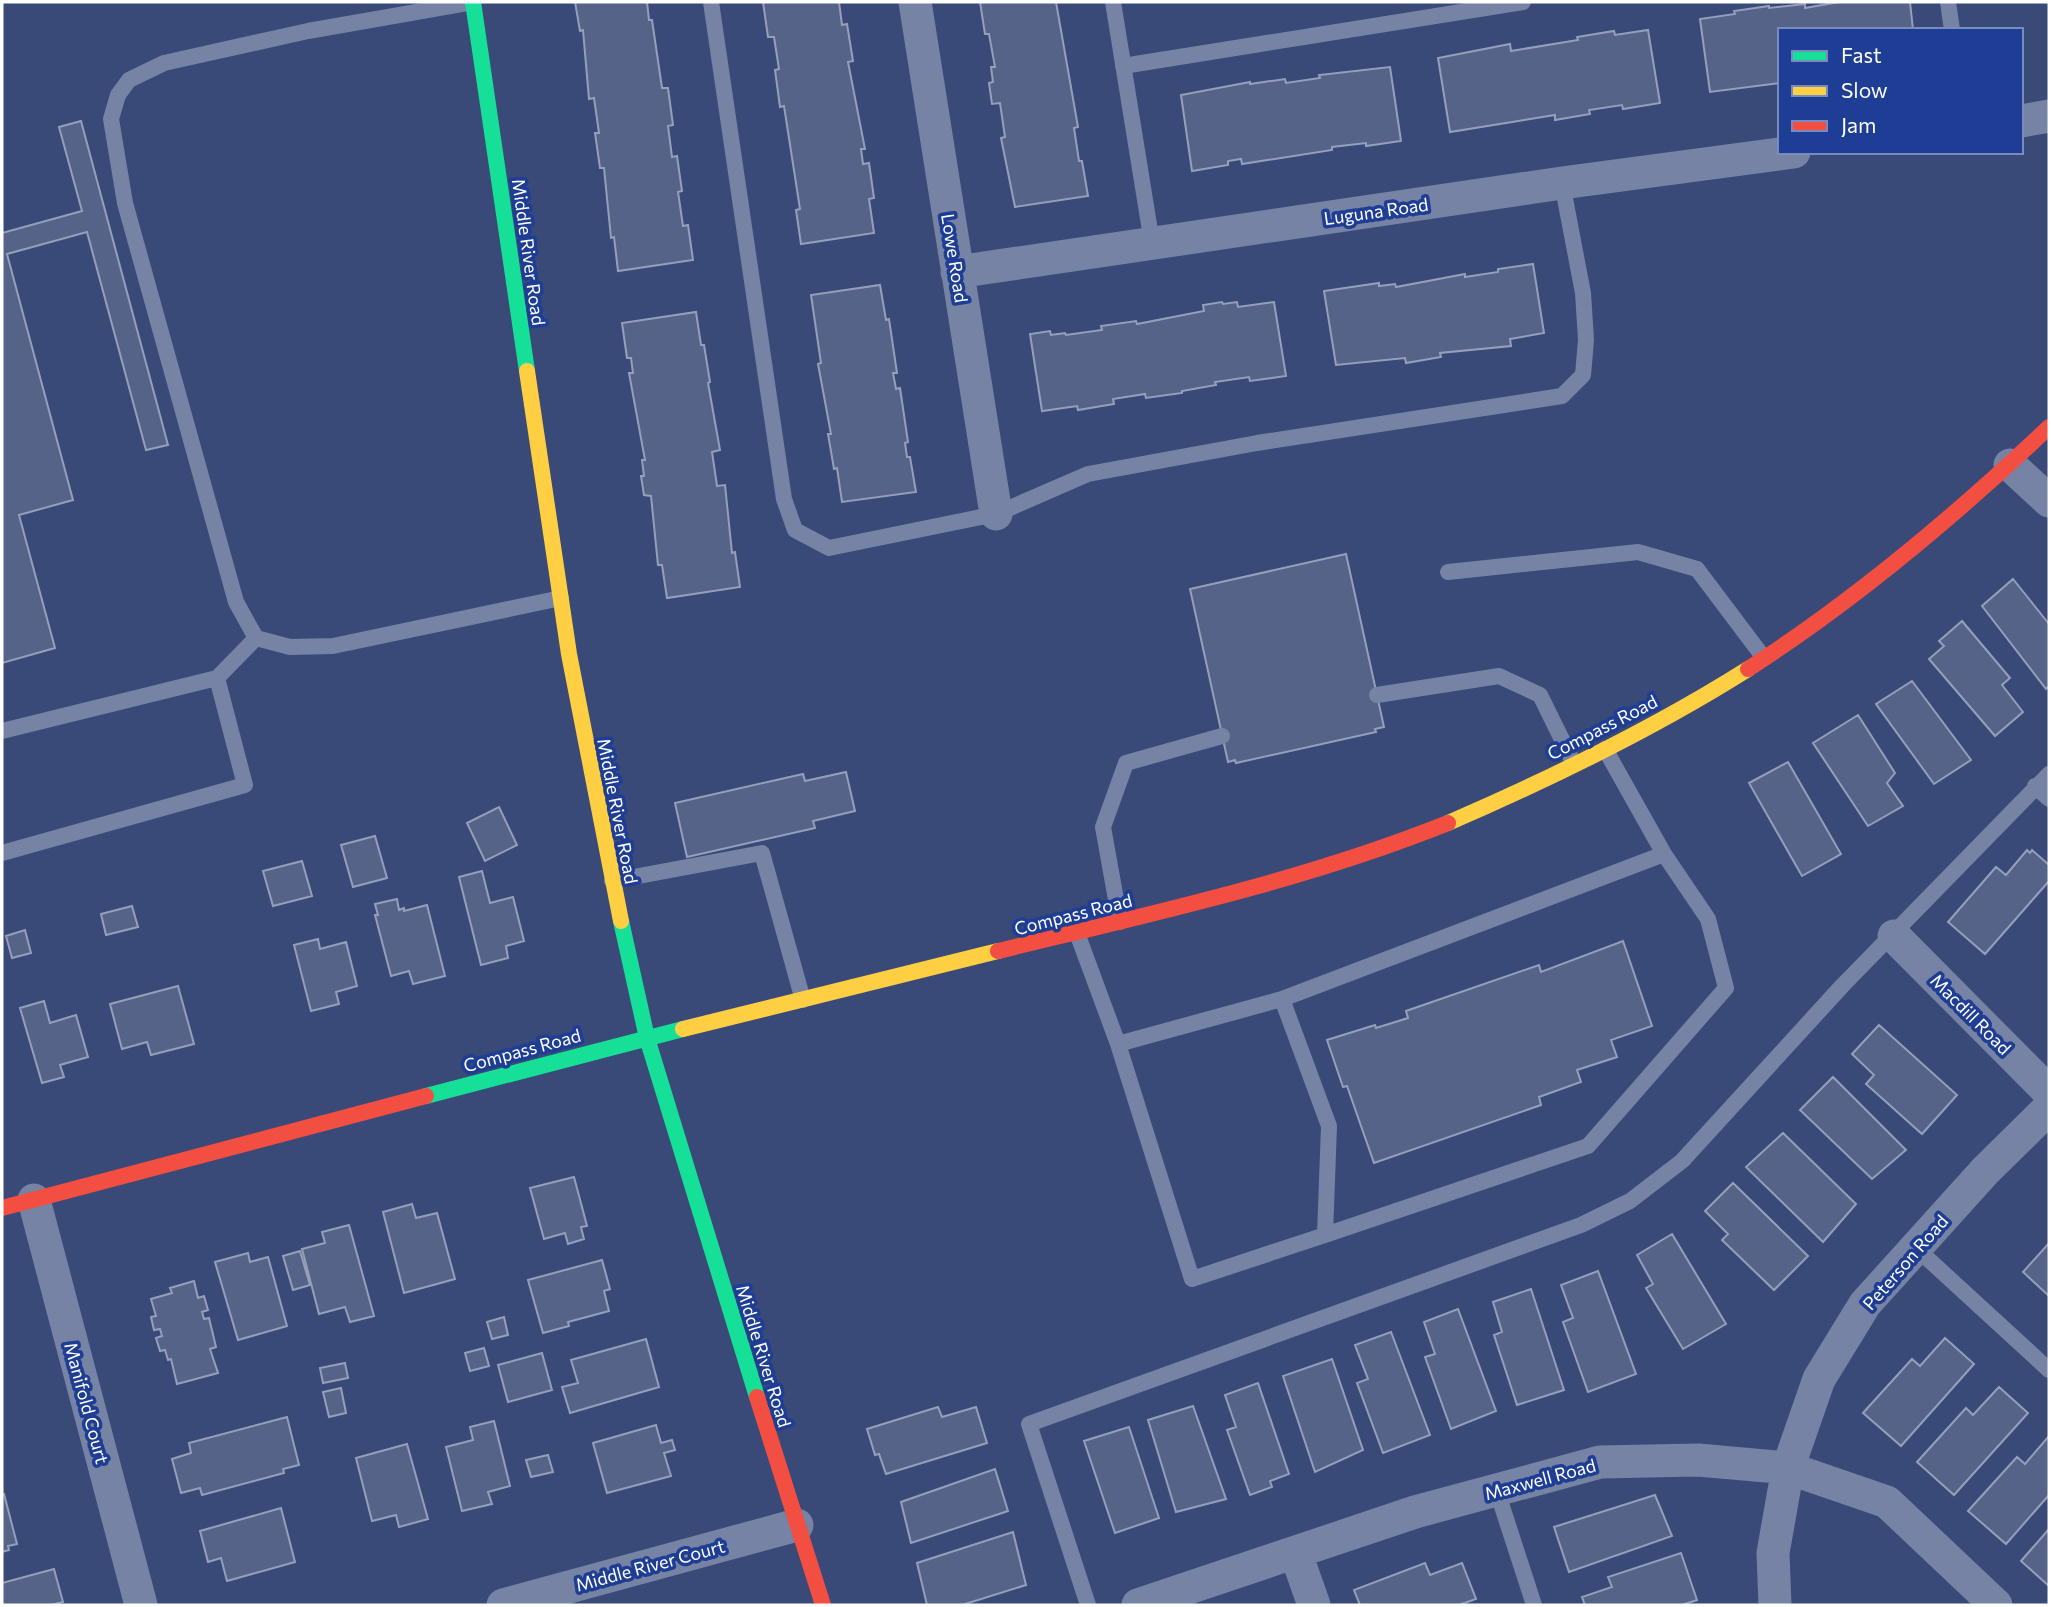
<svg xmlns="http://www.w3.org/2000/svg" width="2051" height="1607" font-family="Commissioner,sans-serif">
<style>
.building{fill:#556388;stroke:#969fb9;stroke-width:2}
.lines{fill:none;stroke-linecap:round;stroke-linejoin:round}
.lane{stroke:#7683a4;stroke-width:16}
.street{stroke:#7683a4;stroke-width:33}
.fast{stroke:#16e098;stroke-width:16}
.slow{stroke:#ffcf43;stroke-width:16}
.jam{stroke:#f24e42;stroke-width:16}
.labels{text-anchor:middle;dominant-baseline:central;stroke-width:7;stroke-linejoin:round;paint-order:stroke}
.street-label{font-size:18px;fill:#fff;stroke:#1e3d94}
</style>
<rect width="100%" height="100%" fill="#394a79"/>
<!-- building -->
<path class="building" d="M575 2H647L649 20H652L662 88H668L673 125 668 126 672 157 677 156 682 191 678 192 683 226 688 225 693 260 618 271 614 237 611 238 604 168H600L595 133H599L594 98 589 99 583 30 580 31Z
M763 2H839L842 25 847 24 853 61 848 62 865 149H861L863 164 869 163 874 198 869 199 874 233 801 244 796 210 800 209 784 106 780 107 775 70 779 69 774 37H768Z
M980 2H1056L1078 127 1074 128 1079 161H1082L1088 196 1015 207 1001 138 1005 137 1000 103 992 104 989 83 993 82 991 67H995L989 34H985Z
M1839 2H1910L1913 30H1780V83L1710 92 1700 19 1735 14 1734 11 1769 6V8L1805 4V8Z
M1648 30 1660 103 1623 109 1622 105 1589 110 1590 114 1555 120V115L1450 132 1438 58 1510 44 1511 51 1578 40 1577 37 1614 31 1615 35Z
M1390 67 1401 141 1366 146V143L1332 147V150L1242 164 1241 159 1228 161V165L1192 171 1181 95 1250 82V84L1285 79 1286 83 1320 78 1319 75Z
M81 121 168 445 146 450 87 232 7 254 73 500 19 515 55 648 2 663V233L82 211 59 127Z
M1533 264 1544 333 1510 339 1511 346 1440 353 1441 357 1406 363 1405 358 1336 365 1324 291 1379 283V286L1395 284 1396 287 1465 274V277L1498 272V269Z
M880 285 886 320 889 319 897 373H893L896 389 900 388 908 442 905 443 907 457H910L916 492 842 502 837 468 834 469 828 434H831L818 364 821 363 811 295Z
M1222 302 1223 304 1237 302 1238 307 1274 302 1286 376 1250 381 1249 377 1215 382 1216 385 1182 391V393L1146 398 1145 394 1113 399 1114 404 1078 410 1077 406 1042 411 1030 334 1050 331 1051 335 1065 333 1066 335 1102 330 1101 326 1136 321 1137 324 1204 311 1203 305Z
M696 312 701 345H704L710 382 708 383 720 450 712 452 717 486 725 485 732 553 735 552 740 587 667 598 662 565H658L651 496 644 495 641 476H644L642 460H645L629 373H633L631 358H627L622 323Z
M1346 554 1384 727 1375 729 1376 732 1236 763 1235 760 1228 762 1190 589Z
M2013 579 2049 624V686L2046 689 1982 606Z
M1962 621 2010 678 2002 685 2023 712 1995 736 1929 659 1944 646 1939 641Z
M1912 681 1971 760 1934 784 1876 704Z
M1858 715 1895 773 1887 783 1903 806 1868 826 1813 743Z
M1788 762 1841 854 1802 876 1749 783Z
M846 772 855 811 813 821 815 828 687 857 675 803 803 774 805 781Z
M499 807 517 845 485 861 467 823Z
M375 836 387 878 353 887 341 845Z
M2027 850 2030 853 2032 850 2049 865V881L1985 954 1948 922 1996 867 2006 875Z
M302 861 312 896 273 906 263 871Z
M482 871 490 903 513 897 524 941 506 946 508 958 481 965 459 877Z
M397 899 399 910 404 908V911L427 905 445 976 413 984 409 971 391 976 375 915H378L375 904Z
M132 906 138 927 106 935 101 914Z
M25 930 31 953 12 958 6 936Z
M318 939 320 949 346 942 357 986 336 992 339 1004 311 1011 294 945Z
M1623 941 1652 1026 1611 1040 1617 1057 1577 1070 1581 1082 1539 1097 1541 1105 1374 1163 1347 1086 1343 1087 1327 1040 1375 1025 1376 1028 1408 1018 1406 1011 1539 965 1541 972Z
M178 986 194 1044 151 1055 147 1042 122 1049 110 1004Z
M44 1001 50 1023 76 1015 88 1057 60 1065 64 1077 42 1083 20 1008Z
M1879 1025 1957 1095 1922 1134 1866 1084 1874 1075 1852 1054Z
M1833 1077 1906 1150 1872 1179 1800 1110Z
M1783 1133 1856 1204 1823 1242 1746 1167Z
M574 1177 587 1226 581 1227 584 1239 568 1244 565 1233 544 1239 530 1188Z
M1733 1183 1808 1256 1774 1290 1722 1240 1728 1234 1705 1211Z
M412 1204 416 1218 437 1213 455 1279 404 1293 383 1212Z
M349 1225 374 1316 350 1322 345 1307 319 1314 302 1249 325 1243 322 1232Z
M1672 1234 1726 1324 1683 1349 1646 1288 1653 1284 1637 1255Z
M2049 1243V1296L2023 1272Z
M300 1251 310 1285 293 1290 283 1256Z
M248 1253 250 1262 268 1257 287 1326 238 1340 215 1262Z
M602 1260 610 1289 604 1291 609 1311 568 1322 569 1326 543 1333 528 1280Z
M1598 1271 1636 1374 1588 1392 1563 1322 1573 1318 1561 1285Z
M194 1281 198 1298 204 1296 208 1310 202 1312 204 1319 209 1318 216 1347 210 1349 218 1373 177 1384 171 1359 168 1360 165 1350 160 1351 156 1338 162 1336 160 1329 154 1330 151 1317 156 1316 151 1299 172 1293 170 1288Z
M1531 1289 1564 1390 1517 1405 1494 1335 1502 1332 1493 1302Z
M1458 1309 1496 1411 1451 1429 1425 1357 1435 1354 1424 1322Z
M504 1317 508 1335 492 1339 487 1322Z
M1391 1332 1430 1435 1383 1453 1357 1383 1368 1379 1355 1345Z
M1945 1338 1974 1364 1901 1446 1863 1413 1912 1359 1920 1366Z
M646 1339 659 1387 570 1413 562 1387 578 1383 571 1360Z
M484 1348 489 1366 470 1371 465 1353Z
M542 1353 552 1390 508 1402 498 1365Z
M1332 1359 1363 1450 1315 1472 1283 1376Z
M345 1363 348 1378 323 1383 320 1368Z
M1258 1383 1289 1474 1270 1481 1272 1487 1250 1495 1227 1430 1236 1427 1225 1395Z
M1999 1387 2028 1413 1954 1495 1917 1462 1966 1408 1973 1415Z
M341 1388 346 1413 329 1417 323 1392Z
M1193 1406 1226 1499 1176 1512 1148 1420Z
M938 1407 942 1417 976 1407 987 1443 886 1474 879 1454 875 1455 867 1429Z
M287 1417 299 1465 283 1469 284 1473 202 1495 200 1488 181 1493 172 1459 191 1453 189 1443Z
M494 1421 510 1486 488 1492 492 1504 462 1511 446 1447 473 1440 470 1427Z
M656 1425 661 1443 672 1440 675 1450 664 1453 671 1476 607 1493 593 1443Z
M1129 1427 1159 1518 1115 1533 1084 1441Z
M2049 1436V1495L2006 1544 1968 1511 2017 1457 2025 1464Z
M407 1444 428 1519 399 1527 396 1515 372 1521 356 1458Z
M548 1455 553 1472 531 1477 526 1460Z
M995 1469 1008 1511 911 1543 901 1502Z
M4 1494 17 1544 8 1546 9 1550 2 1552V1495Z
M1655 1495 1672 1536 1569 1572 1554 1527Z
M281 1508 295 1562 227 1581 221 1558 208 1562 200 1531Z
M2049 1529V1586L2021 1561Z
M1013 1532 1026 1585 962 1605H927L917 1563Z
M1681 1553 1697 1600 1682 1605H1585L1582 1597 1612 1587 1608 1577Z
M1425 1563 1430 1575 1462 1563 1476 1599 1459 1605H1360L1354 1590Z
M54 1569 63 1602 51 1605H4L2 1603V1583Z"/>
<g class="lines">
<!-- lane -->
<path class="lane" d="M711 2 784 499 795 530 829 548 996 514 1088 474 1257 443 1562 396 1583 375 1586 340 1583 293 1562 183
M1113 2 1152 243
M1948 2 1952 30
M1123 66 1523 2
M1448 572 1638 552 1697 569 1764 658
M256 638 236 602 125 203 111 119 118 95 129 80 164 63 308 31 473 2
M1377 695 1499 676 1540 695 1574 764
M2 731 217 678 256 638 290 647 333 646 561 598
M2035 786 2049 799
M2 853 245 785 217 678
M612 881 762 853 803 1000
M1120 922 1103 827 1126 763 1222 736
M1077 933 1118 1044 1192 1279 1325 1235 1329 1126 1282 999 1118 1044
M1282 999 1664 854 1605 749
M1325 1235 1588 1146 1726 988 1708 919 1664 854
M1915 1247 2049 1370
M1497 1491 1534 1605
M1088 1605 1029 1424 1581 1225 1630 1201 1682 1161 1842 986 2049 774"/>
<!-- street -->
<path class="street" d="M915 2 996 514
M2021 121 2049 116
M957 272 1562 183 1794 152
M2010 465 2049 501
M1894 936 2049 1092
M34 1200 141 1605
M1296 1554 1314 1605
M503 1605 797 1525
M1138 1605 1415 1512 1600 1462 1698 1460 1788 1468 1887 1502 1996 1605
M1775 1605 1773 1553 1788 1468 1819 1379 1865 1304 1985 1171 2049 1108"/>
<!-- fast -->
<path class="fast" d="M473 2 527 371
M621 921 647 1038 757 1397
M426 1096 683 1029"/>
<!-- slow -->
<path class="slow" d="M527 371 569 654 621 921
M1448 823C1552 778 1653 729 1748 669
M683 1029 998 951"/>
<!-- jam -->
<path class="jam" d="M1748 669C1857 599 1955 516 2049 427
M998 951C1150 914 1303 881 1448 823
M2 1208 426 1096
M757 1397 823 1605"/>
</g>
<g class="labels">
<!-- street labels -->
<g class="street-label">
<text transform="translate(1376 211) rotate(-8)">Luguna Road</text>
<text transform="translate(529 252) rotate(82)">Middle River Road</text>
<text transform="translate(955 258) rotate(81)">Lowe Road</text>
<text transform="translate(1602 727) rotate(-27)">Compass Road</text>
<text transform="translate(618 811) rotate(79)">Middle River Road</text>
<text transform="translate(1073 914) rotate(-14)">Compass Road</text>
<text transform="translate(1971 1014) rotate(45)">Macdill Road</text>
<text transform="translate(522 1050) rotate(-15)">Compass Road</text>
<text transform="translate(1905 1262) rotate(-49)">Peterson Road</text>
<text transform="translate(764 1356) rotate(73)">Middle River Road</text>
<text transform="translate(87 1403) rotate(75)">Manifold Court</text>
<text transform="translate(1540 1479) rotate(-15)">Maxwell Road</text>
<text transform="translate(650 1565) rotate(-15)">Middle River Court</text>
</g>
</g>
<!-- border -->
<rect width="2051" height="1607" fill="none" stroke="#ffffff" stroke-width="7"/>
<!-- legend -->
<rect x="1778" y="28" width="245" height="126" fill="#1e3d94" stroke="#788bbf" stroke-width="2"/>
<rect x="1792" y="51" width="35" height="10" fill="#16e098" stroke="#788bbf" stroke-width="2"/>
<text x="1841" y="63" font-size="21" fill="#ffffff">Fast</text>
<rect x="1792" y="86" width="35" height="10" fill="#ffcf43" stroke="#788bbf" stroke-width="2"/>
<text x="1841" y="98" font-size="21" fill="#ffffff">Slow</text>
<rect x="1792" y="121" width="35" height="10" fill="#f24e42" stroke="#788bbf" stroke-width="2"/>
<text x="1841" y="133" font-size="21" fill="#ffffff">Jam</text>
</svg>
